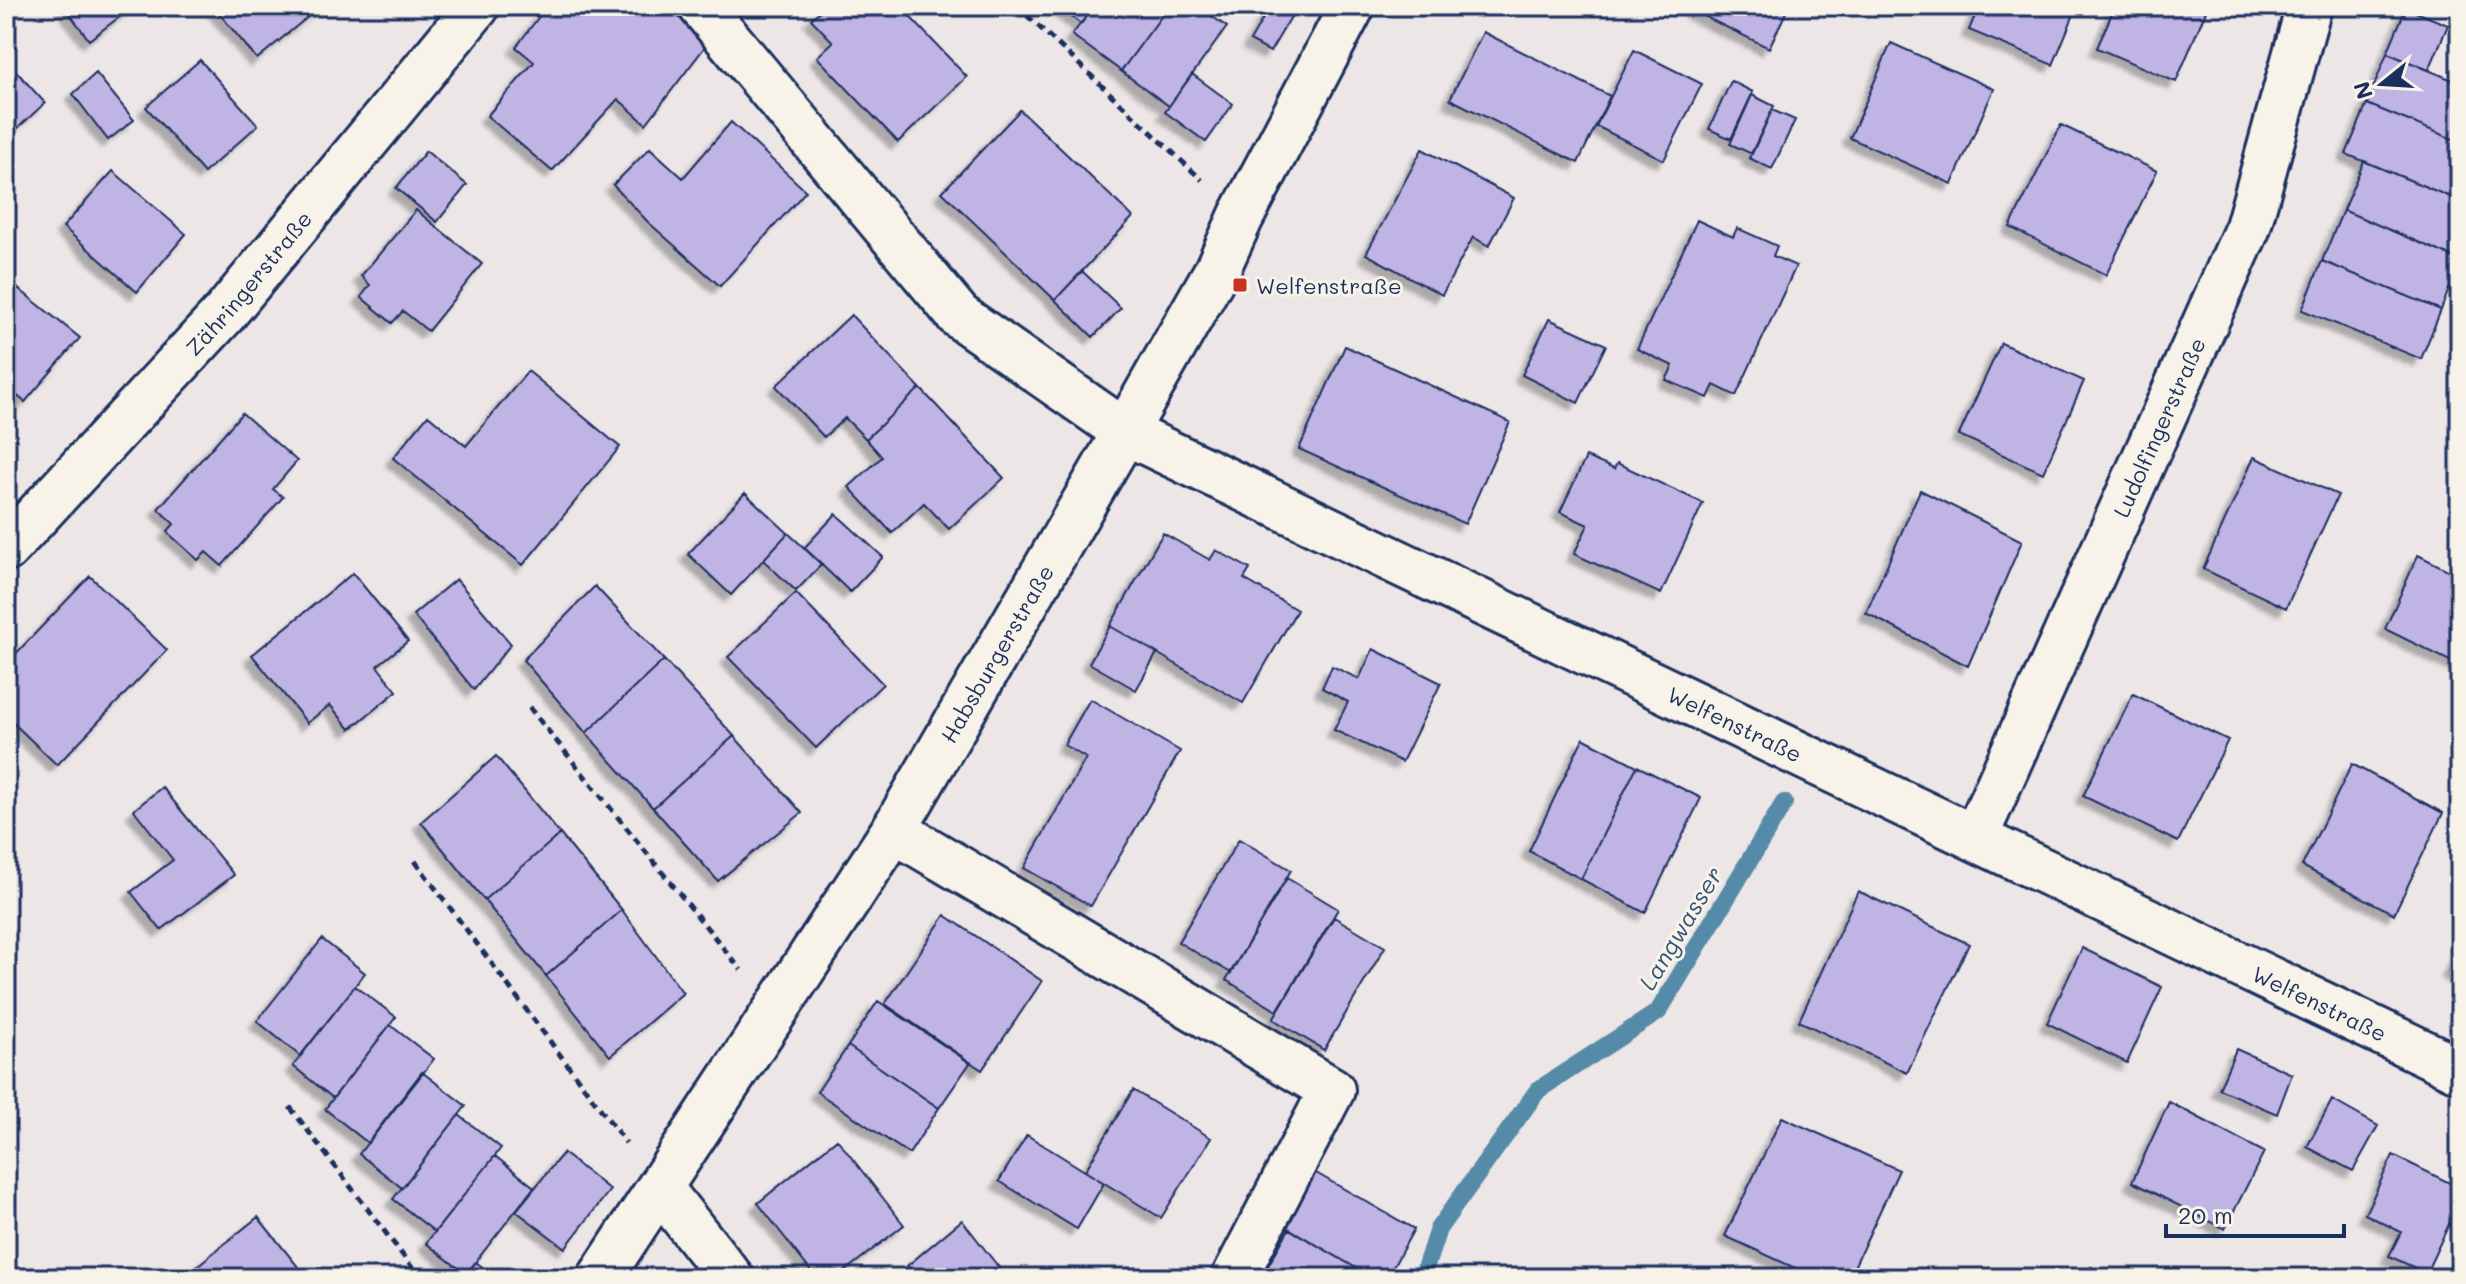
<svg xmlns="http://www.w3.org/2000/svg" width="2466" height="1284" font-family="Mali,sans-serif">
<style>
.lines{fill:none;stroke-linecap:round;stroke-linejoin:round}
.stream{stroke:#548ba8;stroke-width:18}
.building{fill:#c0b4e5;stroke:#1b2f5e;stroke-width:2;filter:url(#shadow)}
.minor-casing{stroke:#1b2f5e;stroke-width:50}
.path{stroke:#1b2f5e;stroke-width:5;stroke-dasharray:8 6;stroke-linecap:butt}
.minor{stroke:#f7f3e8;stroke-width:44}
.poi-dot{fill:#c8321e;stroke:#f7f3e8;stroke-width:3}
.labels{text-anchor:middle;dominant-baseline:central;stroke-width:6;stroke-linejoin:round;paint-order:stroke}
.street-label{font-size:22px;fill:#1b2f5e;stroke:#f7f3e8}
.poi-label{font-size:22px;fill:#1b2f5e;stroke:#f7f3e8;text-anchor:start}
.water-label{font-size:24px;font-style:italic;fill:#33557d;stroke:#f7f3e8}
</style>
<defs>
<filter id="shadow"><feDropShadow dx="-7" dy="7" stdDeviation="2" flood-color="#0004"/></filter>
</defs>
<rect width="100%" height="100%" fill="#ece6e7"/>
<filter id="ink" filterUnits="userSpaceOnUse"><feTurbulence type="fractalNoise" baseFrequency=".0125" numOctaves="2"/><feDisplacementMap in="SourceGraphic" scale="16" xChannelSelector="R" yChannelSelector="G"/><feConvolveMatrix kernelMatrix="1 2 1 2 8 2 1 2 1" color-interpolation-filters="sRGB"/></filter>
<g filter="url(#ink)">
<g class="lines">
<!-- stream -->
<path class="stream" d="M1422 1278 1438 1229 1538 1090 1658 1012 1784 803"/>
</g>
<!-- building -->
<path class="building" d="M64 6H134L89 40Z
M213 6H321L257 59Z
M547 6H667L707 44 646 124 618 99 552 171 487 116 534 62 516 47Z
M825 6H900L967 77 898 142 817 57 833 42 811 19Z
M1057 6H1094L1081 24Z
M1094 6H1169L1121 71 1072 35Z
M1169 6H1210L1206 12 1227 27 1169 106 1121 71Z
M1270 6H1288L1295 10 1270 52 1250 41Z
M1695 6H1789L1769 48 1693 11Z
M1979 6H2075L2077 7 2053 65 1969 30Z
M2115 6H2208L2176 82 2097 48Z
M2406 8 2448 25 2429 70 2387 53Z
M1483 32 1610 96 1578 163 1450 99Z
M1891 43 1994 89 1952 184 1850 138Z
M1634 50 1702 84 1664 160 1596 126Z
M2387 53 2460 83V142L2367 104Z
M6 60 45 103 6 139Z
M200 60 258 125 204 173 146 107Z
M96 73 134 120 108 140 73 94Z
M1192 74 1233 104 1206 142 1165 112Z
M1731 81 1753 92 1731 139 1709 129Z
M1752 95 1774 106 1752 154 1730 144Z
M2367 104 2460 142V201L2346 154Z
M1020 110 1133 217 1055 300 942 192Z
M1772 110 1795 120 1772 169 1749 158Z
M731 122 806 191 720 286 648 222 613 185 650 148 683 178Z
M2061 125 2157 171 2106 275 2010 227Z
M1422 149 1514 198 1489 246 1473 237 1442 295 1366 254Z
M426 151 467 185 437 222 396 188Z
M2364 161 2460 201V260L2343 210Z
M113 171 186 234 137 292 63 227Z
M416 210 482 264 428 331 403 311 392 323 361 297 370 285 361 276Z
M2343 210 2460 260 2441 310 2322 261Z
M1697 220 1733 237 1737 228 1777 246 1773 256 1796 266 1736 396 1714 385 1708 398 1666 380 1673 366 1637 349Z
M2322 261 2441 310 2421 359 2302 310Z
M1082 271 1121 308 1093 337 1055 300Z
M9 281 80 338 25 402 6 387V284Z
M851 315 920 388 866 439 845 418 824 437 776 386Z
M1549 319 1606 345 1578 403 1522 375Z
M2001 343 2084 381 2043 473 1959 435Z
M1345 346 1510 422 1465 524 1299 449Z
M528 371 620 447 523 565 393 458 428 415 466 446Z
M920 388 1004 478 949 529 924 503 892 533 849 487 882 457 866 439Z
M242 413 297 461 273 489 283 497 222 566 206 552 198 560 167 532 174 524 158 509Z
M1586 457 1614 469 1617 463 1703 503 1661 594 1574 554 1588 525 1560 512Z
M2254 457 2338 495 2286 608 2203 569Z
M1920 490 2022 541 1968 666 1866 613Z
M745 493 788 533 731 595 688 554Z
M836 514 883 557 850 592 804 548Z
M788 533 822 564 796 591 763 560Z
M1163 533 1210 560 1216 550 1250 569 1244 579 1297 610 1243 703 1110 626Z
M2418 555 2460 576V666L2385 629Z
M353 573 408 641 377 666 397 691 350 729 330 705 307 723 252 655Z
M90 576 167 650 57 765 6 716V664Z
M456 579 511 644 474 690 413 615Z
M595 586 664 660 586 733 523 660Z
M796 593 883 684 816 748 728 657Z
M1110 626 1157 653 1136 690 1089 663Z
M1373 649 1441 683 1402 762 1334 730 1348 702 1322 688 1332 666 1359 679Z
M664 660 734 736 653 808 586 733Z
M2133 694 2228 740 2178 842 2083 796Z
M1090 699 1180 751 1091 906 1024 868 1086 758 1064 745Z
M734 736 802 813 718 881 653 808Z
M1583 738 1637 766 1581 879 1529 851Z
M496 756 560 834 484 900 421 822Z
M2352 764 2443 813 2394 914 2302 866Z
M1637 766 1701 798 1645 913 1581 879Z
M162 787 234 875 161 930 131 892 173 860 134 810Z
M560 834 622 910 546 976 484 900Z
M1239 839 1291 870 1231 973 1178 942Z
M1287 878 1338 909 1277 1011 1226 980Z
M1858 891 1969 944 1907 1073 1799 1021Z
M622 910 683 993 610 1056 546 976Z
M945 915 1042 981 982 1070 885 1004Z
M1334 917 1385 947 1324 1050 1273 1019Z
M322 939 365 973 300 1056 257 1021Z
M2460 947V977L2449 971Z
M2082 948 2162 987 2127 1063 2047 1023Z
M355 986 396 1017 333 1098 293 1066Z
M878 1001 970 1063 939 1108 848 1046Z
M390 1025 434 1059 368 1143 325 1109Z
M848 1046 939 1108 909 1154 817 1092Z
M2236 1049 2292 1074 2277 1114 2219 1089Z
M422 1072 466 1106 402 1188 359 1154Z
M1133 1090 1211 1138 1161 1218 1085 1171Z
M2332 1100 2378 1126 2353 1171 2307 1147Z
M2169 1102 2264 1152 2225 1229 2132 1182Z
M459 1115 501 1148 435 1232 393 1199Z
M1782 1117 1899 1170 1849 1278H1817L1725 1236Z
M1027 1135 1104 1183 1077 1229 999 1181Z
M837 1139 904 1225 836 1278H816L758 1203Z
M563 1153 610 1190 565 1248 516 1211Z
M2393 1155 2460 1188V1201L2426 1273 2389 1256 2401 1232 2365 1214Z
M495 1156 534 1187 466 1274 426 1243Z
M1309 1169 1414 1229 1387 1278H1373L1280 1223Z
M258 1217 307 1278H182Z
M962 1220 1007 1278H916L907 1266Z
M1289 1229 1373 1278H1261Z
M476 1262 496 1278H463Z
M2091 1267 2114 1278H2087Z"/>
<g class="lines">
<!-- minor casing -->
<g class="minor-casing">
<g id="minor">
<path id="s1" d="M701 6 959 316 1125 432 2460 1070"/>
<path id="s2" d="M6 549 224 314 477 6"/>
<path d="M894 830 1332 1090 1234 1278"/>
<path id="s3" d="M1975 838 2248 227 2309 6"/>
<path d="M660 1188 731 1278"/>
<path id="s4" d="M600 1278 894 830 1125 432 1217 270 1241 217 1352 6"/>
</g>
</g>
<!-- path -->
<path class="path" d="M1017 6 1202 180
M529 707 741 970
M415 861 626 1143
M290 1107 420 1278"/>
<!-- minor -->
<use href="#minor" class="minor"/>
</g>
</g>
<!-- markers -->
<rect class="poi-dot" x="1232" y="277" width="16" height="16" rx="4"/>
<g class="labels">
<!-- street labels -->
<g class="street-label">
<text stroke="none"><textPath href="#s2" startOffset="360">Zähringerstraße</textPath></text>
<text stroke="none"><textPath href="#s3" startOffset="450">Ludolfingerstraße</textPath></text>
<text stroke="none"><textPath href="#s4" startOffset="740">Habsburgerstraße</textPath></text>
<text stroke="none"><textPath href="#s1" startOffset="1282">Welfenstraße</textPath></text>
<text stroke="none"><textPath href="#s1" startOffset="1930">Welfenstraße</textPath></text>
</g>
<!-- poi labels -->
<g class="poi-label">
<text x="1256" y="285">Welfenstraße</text>
</g>
<!-- water labels -->
<g class="water-label">
<text transform="translate(1680 928) rotate(-59)">Langwasser</text>
</g>
</g>
<!-- margin -->
<rect width="2466" height="1284" fill="none" stroke="#f7f3e8" stroke-width="32"/>
<rect x="16" y="16" width="2434" height="1252" fill="none" stroke="#1b2f5e" stroke-width="3" filter="url(#ink)"/>
<!-- north arrow -->
<g transform="translate(2382 84) rotate(252)" stroke="#f7f3e8" stroke-width="6" paint-order="stroke">
<path d="M0-6L14 30L0 20L-14 30Z" fill="#1b2f5e"/>
<text y="-12" font-size="22" font-weight="bold" text-anchor="middle" fill="#1b2f5e">N</text>
</g>
<!-- scale -->
<path d="M2166 1224v12h178v-12" fill="none" stroke="#1b2f5e" stroke-width="4"/>
<text x="2178" y="1224" font-size="24" fill="#1b2f5e" stroke="#f7f3e8" stroke-width="6" paint-order="stroke">20 m</text>
</svg>
